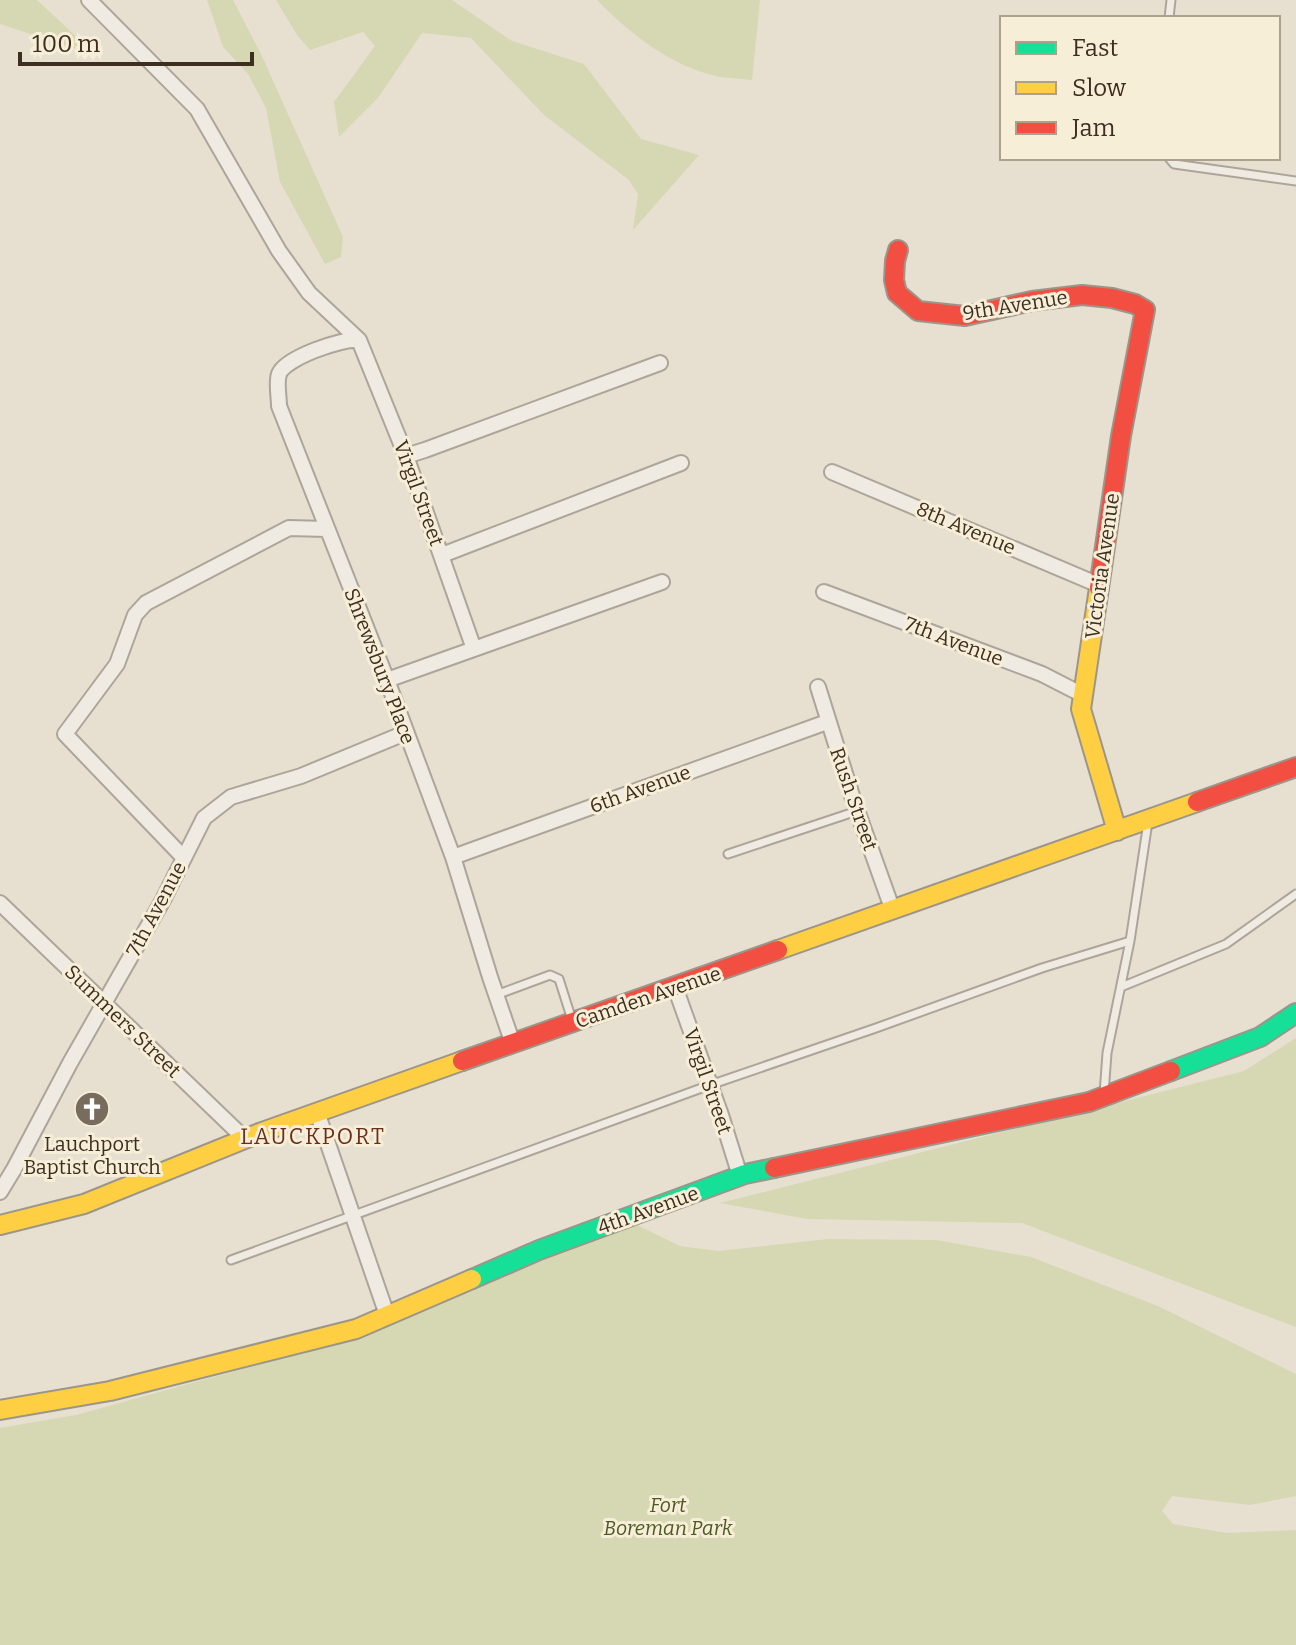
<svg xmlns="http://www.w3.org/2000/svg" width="1296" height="1645" font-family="Bitter,serif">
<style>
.green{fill:#d6d7b3}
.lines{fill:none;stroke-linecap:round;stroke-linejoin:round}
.lane-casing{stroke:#ada599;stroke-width:11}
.street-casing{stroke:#ada599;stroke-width:18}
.fast-casing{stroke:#9c958a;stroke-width:22}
.slow-casing{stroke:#9c958a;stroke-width:22}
.jam-casing{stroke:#9c958a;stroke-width:22}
.lane{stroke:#efebe3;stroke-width:7}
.street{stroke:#efebe3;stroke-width:14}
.fast{stroke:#16e098;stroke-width:18}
.slow{stroke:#ffcf43;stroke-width:18}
.jam{stroke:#f24e42;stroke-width:18}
.labels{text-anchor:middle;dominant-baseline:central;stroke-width:6;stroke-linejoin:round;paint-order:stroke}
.street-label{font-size:20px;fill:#3d2e20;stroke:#f7eed8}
.poi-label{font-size:20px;fill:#3d2e20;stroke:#f7eed8}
.park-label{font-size:20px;font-style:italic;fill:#4d5a26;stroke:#f7eed8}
.neighbourhood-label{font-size:22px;letter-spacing:2px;fill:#6b2e1e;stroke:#f7eed8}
</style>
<rect width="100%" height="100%" fill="#e7e0d1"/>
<!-- green -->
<path class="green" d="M0 0H37L97 56 0 24Z
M207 0H233L262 56 343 237 341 257 325 264 280 182 266 108 248 74 223 47Z
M276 0H452L512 41 584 64 641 139 699 155 633 230 638 194 629 180 544 115 471 38 422 33 378 98 339 137 334 102 375 46 363 32 310 50 297 35Z
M597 0H760L752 80C742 79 731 78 720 77 672 67 631 35 597 0Z
M1296 1038V1327L1022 1223 807 1219 720 1203 1244 1071Z
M633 1223 680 1246 718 1251 828 1239 937 1240 1031 1257 1158 1306 1296 1374V1496L1250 1505 1172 1496 1162 1511 1173 1524 1227 1533 1296 1530V1645H0V1428L76 1415 337 1343Z"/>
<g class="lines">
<!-- lane casing -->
<g class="lane-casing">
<path id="lane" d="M1169 18 1171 0
M1169 158 1174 164 1296 181
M728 854 857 811
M1121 987 1226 944 1296 894
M496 995 550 975 559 979 572 1020
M1104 1094 1107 1053 1130 941 1148 822
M231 1260 710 1085 876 1028 1042 968 1130 941"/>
</g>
<!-- street casing -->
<g class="street-casing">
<path id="street" d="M89 0 197 109 279 251 309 293 359 340 406 456 474 649
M359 340C342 338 285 358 279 374 276 383 279 396 279 406L387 680 453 857 490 977 513 1044
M406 456 425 450 660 363
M832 472 1099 585
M442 555 681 463
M824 592 1042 674 1083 695
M387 680 662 582
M818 687 853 799 893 911
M453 857 827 722
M184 858 65 734 117 664 135 615 146 603 289 528 326 529
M0 903 245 1139
M675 987 721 1115 740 1176
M317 1112 387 1315
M0 1192 14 1169 70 1063 163 900 204 818 231 797 301 776 405 733"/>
</g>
<!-- fast casing -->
<g class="fast-casing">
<path id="fast" d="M1171 1071 1260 1037 1296 1013
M472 1279 539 1250 745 1174 774 1168"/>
</g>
<!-- slow casing -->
<g class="slow-casing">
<path id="slow" d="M1099 588 1081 709 1117 831
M778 950 1197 802
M0 1225 84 1204 262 1132 462 1061
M0 1410 110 1391 356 1329 472 1279"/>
</g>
<!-- jam casing -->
<g class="jam-casing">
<path id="jam" d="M898 250 895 261 894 280 897 293 918 311 965 316 1032 301 1082 295 1112 298 1135 304 1145 310 1121 436 1099 588
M1197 802 1296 767
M462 1061 778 950
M774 1168 1089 1102 1171 1071"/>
</g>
<!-- lane -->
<use href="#lane" class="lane"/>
<!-- street -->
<use href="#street" class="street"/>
<!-- fast -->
<use href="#fast" class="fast"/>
<!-- slow -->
<use href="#slow" class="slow"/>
<!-- jam -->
<use href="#jam" class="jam"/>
</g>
<!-- icons -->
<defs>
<g id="church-disc" transform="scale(1.8)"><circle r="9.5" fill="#786c5e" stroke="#f7eed8"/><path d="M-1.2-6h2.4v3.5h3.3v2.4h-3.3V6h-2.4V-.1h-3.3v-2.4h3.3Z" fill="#fff"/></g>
</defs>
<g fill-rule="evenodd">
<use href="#church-disc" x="92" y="1109"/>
</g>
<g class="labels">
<!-- street labels -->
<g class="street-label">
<text transform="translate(1015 305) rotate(-9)">9th Avenue</text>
<text transform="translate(419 493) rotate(70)">Virgil Street</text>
<text transform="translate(966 528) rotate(23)">8th Avenue</text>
<text transform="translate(1102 566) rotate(-82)">Victoria Avenue</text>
<text transform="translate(954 641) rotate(21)">7th Avenue</text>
<text transform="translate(380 666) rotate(69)">Shrewsbury Place</text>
<text transform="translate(640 789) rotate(-20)">6th Avenue</text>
<text transform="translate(854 799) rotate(71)">Rush Street</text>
<text transform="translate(156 909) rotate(-62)">7th Avenue</text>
<text transform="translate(648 997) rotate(-19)">Camden Avenue</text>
<text transform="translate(123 1021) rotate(44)">Summers Street</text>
<text transform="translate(708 1081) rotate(71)">Virgil Street</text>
<text transform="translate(648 1210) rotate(-20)">4th Avenue</text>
</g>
<!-- poi labels -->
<g class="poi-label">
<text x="92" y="1144">Lauchport<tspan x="92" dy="23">Baptist Church</tspan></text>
</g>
<!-- park labels -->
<g class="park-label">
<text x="668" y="1505">Fort<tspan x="668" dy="23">Boreman Park</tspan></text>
</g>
<!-- neighbourhood labels -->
<g class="neighbourhood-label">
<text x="313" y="1136">LAUCKPORT</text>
</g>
</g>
<!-- legend -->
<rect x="1000" y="16" width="280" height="144" fill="#f7eed8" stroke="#ada18e" stroke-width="2"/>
<rect x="1016" y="42" width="40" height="12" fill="#16e098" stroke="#ada18e" stroke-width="2"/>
<text x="1072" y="56" font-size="24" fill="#3d2e20">Fast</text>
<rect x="1016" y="82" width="40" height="12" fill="#ffcf43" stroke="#ada18e" stroke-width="2"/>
<text x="1072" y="96" font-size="24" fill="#3d2e20">Slow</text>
<rect x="1016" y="122" width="40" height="12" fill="#f24e42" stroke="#ada18e" stroke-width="2"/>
<text x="1072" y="136" font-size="24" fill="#3d2e20">Jam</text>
<!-- scale -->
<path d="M20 52v12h232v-12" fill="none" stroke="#3d2e20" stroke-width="4"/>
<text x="32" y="52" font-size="24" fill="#3d2e20" stroke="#f7eed8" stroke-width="6" paint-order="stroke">100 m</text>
</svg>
